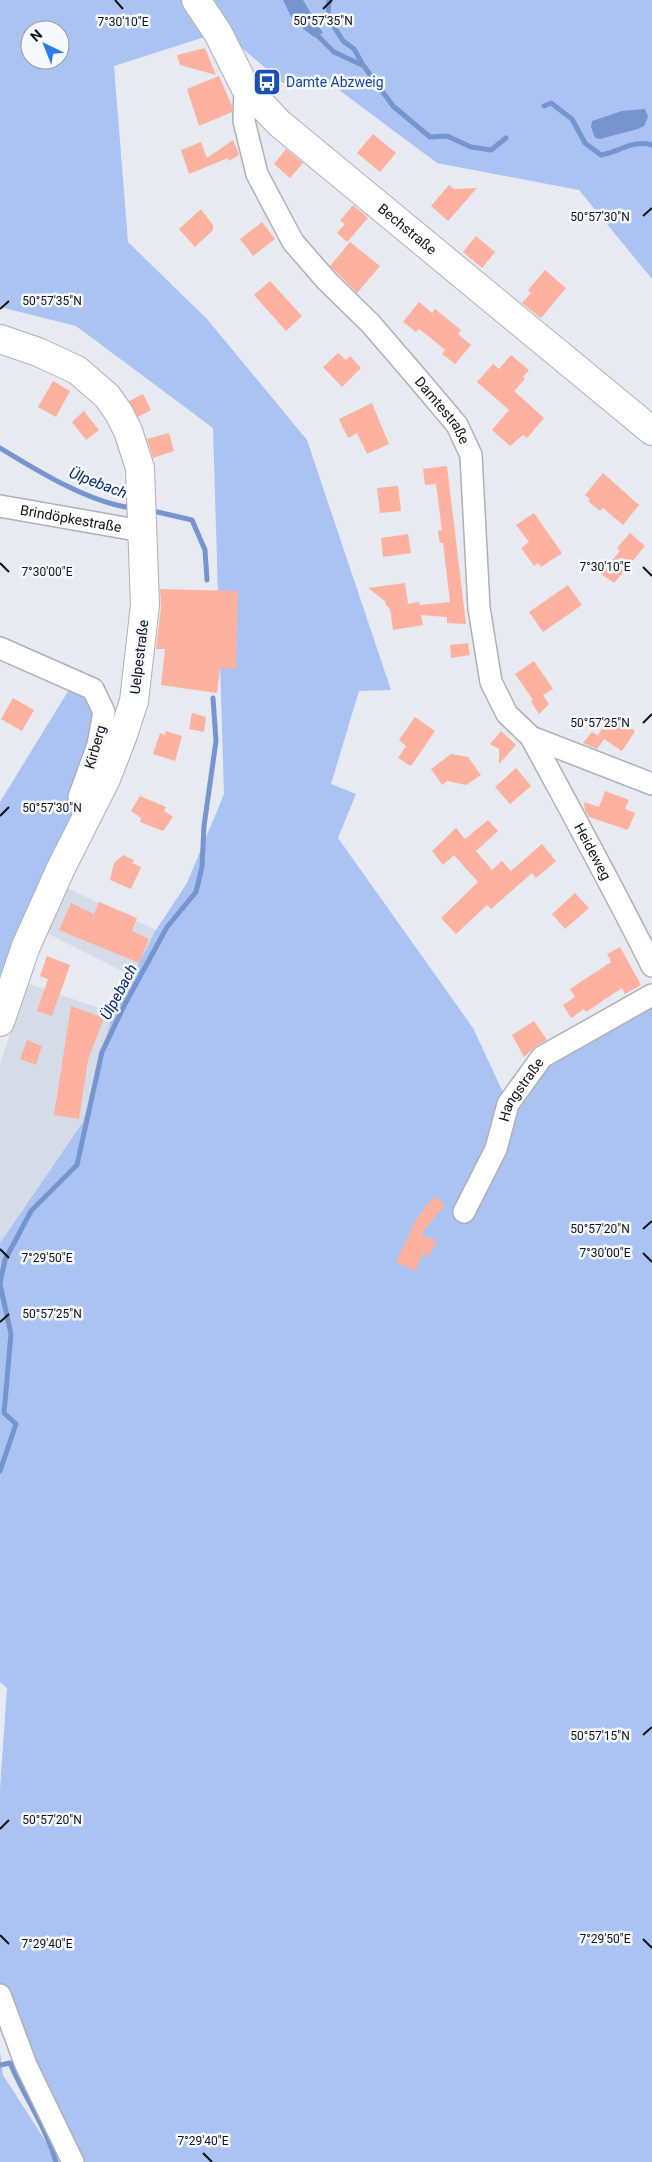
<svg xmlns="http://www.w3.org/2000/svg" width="652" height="2162" font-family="Roboto,sans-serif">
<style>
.built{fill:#d5dce8}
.green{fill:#abc3f2;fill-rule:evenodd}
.water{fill:#7695cf}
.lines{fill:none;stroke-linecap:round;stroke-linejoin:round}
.stream{stroke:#7695cf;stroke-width:5}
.building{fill:#fdb19e}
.minor-casing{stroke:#adb0b6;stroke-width:24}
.major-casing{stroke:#adb0b6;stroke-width:30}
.minor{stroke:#fff;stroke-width:21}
.major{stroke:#fff;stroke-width:28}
.ticks{fill:none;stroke:#111214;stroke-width:2}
.labels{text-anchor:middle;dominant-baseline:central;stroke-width:5;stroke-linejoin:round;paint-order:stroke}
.transit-label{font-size:14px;fill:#164399;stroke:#f5f8fe;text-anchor:start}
.street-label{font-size:14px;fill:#111214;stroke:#f5f8fe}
.water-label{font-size:15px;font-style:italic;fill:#08296c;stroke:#f5f8fe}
.ticks-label{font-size:12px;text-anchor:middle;fill:#111214;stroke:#f5f8fe;stroke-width:5;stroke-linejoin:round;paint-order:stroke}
</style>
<rect width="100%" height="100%" fill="#e7eaf1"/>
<!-- built -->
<path class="built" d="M67 888 156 930 134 977 45 932Z
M27 983 113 1013 83 1122 0 1243V1064Z"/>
<!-- green -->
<path class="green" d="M0 0H195L208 36 114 66 128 242 207 319 307 440 391 690 359 691 331 784 356 794 338 838 473 1028 508 1103 542 1057 652 995V2162H73L0 1994V1789L7 1688 0 1682V1243L83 1122 113 1013 156 930 187 883 224 794 213 428 76 326 0 307ZM30 30H60V60H30Z
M196 0H652V279L579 190 437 163 323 78 283 83 228 36Z
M70 688 88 699 95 727 71 826 0 1001V802Z
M0 2053 3 2075 59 2162H0Z"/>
<!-- water -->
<path class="water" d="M283 0H303L323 33 314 37 293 21Z
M645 109 648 117 644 126 638 129 600 139 595 138 591 127 592 121 622 111Z"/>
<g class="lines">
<!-- stream -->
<path class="stream" d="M329 0 328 17 343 41 354 49 363 65 393 106 430 137 447 136 471 147 491 150 506 138
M314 32 334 52 362 65
M544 106 551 103 572 119 585 143 601 155C619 152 633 139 652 145
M0 448C36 470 91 504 133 508
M149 510 192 520 205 550 207 580
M0 1283 5 1260 31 1211 77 1165 102 1052 125 1004 167 927 196 892 202 867 204 826 216 741 213 698
M0 1284 11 1334 4 1413 16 1424 0 1471
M0 2065 10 2063C24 2096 46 2127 56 2162"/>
</g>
<!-- building -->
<path class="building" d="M205 48 216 75 180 65 177 55Z
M219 76 232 106V112L199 126 187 89Z
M373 134 396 153 380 172 357 153Z
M233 140 239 155 229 161 228 158 189 174 181 150 201 142 207 158Z
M286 149 303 163 290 178 274 164Z
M449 185 454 189 477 188 448 221 431 206Z
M353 205 368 218 347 242 337 233 345 224 340 221Z
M201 209 213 225V230L195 247 179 229Z
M262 222 275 239 253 256 240 239Z
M476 236 495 252 482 268 463 252Z
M350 242 380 266 357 293 330 266Z
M545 270 566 288 541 318 522 303 531 293 528 290Z
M270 281 302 316 286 331 254 295Z
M419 302 432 313 435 309 461 330 458 334 471 345 455 364 442 354 445 350 432 339 419 329 416 332 403 322Z
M338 353 346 360 350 356 361 368 342 387 323 367Z
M511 355 529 370 523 377 525 379 514 391 544 418 527 438 523 435 510 446 492 430 509 410 477 382 493 364 499 369Z
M53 381 70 391 56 417 38 407Z
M143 394 151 410 138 417 129 401Z
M372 403 389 444 367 454 357 433 348 438 339 419Z
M84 411 99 430 86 440 72 422Z
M169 433 174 451 153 458 147 439Z
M447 466 466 624 447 623V617L421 615 423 625 393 630 390 609 386 605 385 601 368 588 405 583 408 604 419 602 420 605 450 602 443 543H440L438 531 442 530 436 484 425 485 423 469Z
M603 473 639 505 623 525 603 508 600 511 588 501 590 499 585 495Z
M398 486 401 511 380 513 377 488Z
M534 513 562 553 541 567 538 563 534 566 521 548 529 542 516 525Z
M630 533 645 546 614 583 601 574 620 551 617 548Z
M408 534 411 553 383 557 381 538Z
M568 585 582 605 543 632 529 612Z
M160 589 238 591 236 669 220 668 217 693 161 685 165 649H156L161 607Z
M468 643 470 655 451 658 450 645Z
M534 661 553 689 543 695 549 704 539 714 531 702 533 700 515 674Z
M13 698 34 710 22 731 1 719Z
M192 713 206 717 204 732 189 729Z
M611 715 635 731 622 751 598 735Z
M415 717 435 731 411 766 398 758 406 746 399 740Z
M166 731 182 736 175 761 153 754 160 733 165 735Z
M501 731 516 745 499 764V749L490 744Z
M592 732 604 739 597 749 583 743Z
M451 754 468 757 481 775 466 785 447 781 442 785 431 769Z
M516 768 531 786 510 804 495 787Z
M605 791 629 800 625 809 635 813 628 830 589 817 585 811 584 802 599 807Z
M140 796 166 807 164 811 173 817 163 831 140 822 141 818 131 811Z
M488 820 498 831 476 851 492 870 502 861 511 871 542 844 556 861 536 878 532 873 491 909 487 905 456 934 441 918 478 882 454 855 443 865 432 851 456 828 465 839Z
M123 855 134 860 132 863 141 867 131 889 110 880 114 863Z
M575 893 589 908 565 929 552 914Z
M99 902 137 918 132 931 149 939 139 963 59 930 71 903 94 914Z
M620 947 641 985 625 994 622 988 586 1012 584 1009 571 1018 563 1005 575 997 570 989 611 962 607 954Z
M47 956 70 965 52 1016 37 1011 48 979 40 976Z
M71 1006 104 1018 88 1060 79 1119 54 1115Z
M534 1021 547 1040 536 1046 524 1057 512 1035Z
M27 1040 42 1046 36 1065 20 1059Z
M434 1196 445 1205 421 1234 437 1241 429 1256 423 1254 415 1271 396 1262 417 1218Z"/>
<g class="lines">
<!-- minor casing -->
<g class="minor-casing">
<g id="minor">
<path id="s1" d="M245 87 244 121 257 174 293 242 327 281 370 323 414 374 457 425 471 455 479 608 491 682 507 714 531 737 652 784"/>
<path id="s2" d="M0 506 142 531"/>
<path d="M0 648 93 689 104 712 98 745 79 797 90 815"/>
<path id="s3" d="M531 737C572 813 614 889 652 966"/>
<path id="s4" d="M464 1212 496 1149 508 1104 542 1057 652 995"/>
<path d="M0 1995 26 2065 73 2162"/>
</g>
</g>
<!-- major casing -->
<g class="major-casing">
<g id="major">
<path id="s5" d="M196 0 218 33 245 87 279 123 652 431"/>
<path d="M0 339 38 352 77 370 107 396 119 413 128 431 140 468 145 605 134 701 123 735 106 779 61 868 26 946 0 1022"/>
</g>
</g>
<!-- minor -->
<use href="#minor" class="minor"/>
<!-- major -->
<use href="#major" class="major"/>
</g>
<!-- ticks -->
<path class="ticks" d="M115 0 123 9M323 9 332 0M643 216 652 208M0 309 9 301M0 563 9 572M643 567 652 576M643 723 652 714M0 816 9 807M643 1229 652 1221M0 1249 9 1258M643 1253 652 1262M0 1322 9 1314M643 1735 652 1727M0 1829 9 1820M0 1935 9 1944M643 1939 652 1948M203 2153 212 2162"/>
<!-- icons -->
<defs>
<g id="bus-square" transform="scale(1.4375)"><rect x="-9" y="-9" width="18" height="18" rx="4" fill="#1a4fb4" stroke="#f5f8fe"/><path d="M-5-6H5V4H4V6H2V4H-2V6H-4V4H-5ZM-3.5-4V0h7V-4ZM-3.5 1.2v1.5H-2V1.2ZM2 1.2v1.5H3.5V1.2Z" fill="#fff"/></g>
</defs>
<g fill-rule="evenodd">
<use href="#bus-square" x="267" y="82"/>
</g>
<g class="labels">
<!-- transit labels -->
<g class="transit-label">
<text x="286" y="82">Damte Abzweig</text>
</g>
<!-- street labels -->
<g class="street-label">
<text stroke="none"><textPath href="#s5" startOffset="316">Bechstraße</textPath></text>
<text stroke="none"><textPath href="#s1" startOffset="391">Damtestraße</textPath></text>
<text stroke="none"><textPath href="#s2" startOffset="72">Brindöpkestraße</textPath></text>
<text transform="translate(139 657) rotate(-83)">Uelpestraße</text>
<text transform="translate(95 747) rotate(-74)">Kirberg</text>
<text stroke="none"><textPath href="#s3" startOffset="130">Heideweg</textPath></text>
<text stroke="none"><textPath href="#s4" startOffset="136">Hangstraße</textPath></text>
</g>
<!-- water labels -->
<g class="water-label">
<text transform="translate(98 483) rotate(21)">Ülpebach</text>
<text transform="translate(119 992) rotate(-62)">Ülpebach</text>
</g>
</g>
<g class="ticks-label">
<text x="323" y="25">50°57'35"N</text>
<text x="123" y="26">7°30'10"E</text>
<text x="600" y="221">50°57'30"N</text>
<text x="52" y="305">50°57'35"N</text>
<text x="605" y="571">7°30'10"E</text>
<text x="47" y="576">7°30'00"E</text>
<text x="600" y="727">50°57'25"N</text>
<text x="52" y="812">50°57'30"N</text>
<text x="600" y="1233">50°57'20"N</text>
<text x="605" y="1257">7°30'00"E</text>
<text x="47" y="1262">7°29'50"E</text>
<text x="52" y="1318">50°57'25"N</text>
<text x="600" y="1740">50°57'15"N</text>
<text x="52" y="1824">50°57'20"N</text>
<text x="605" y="1943">7°29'50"E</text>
<text x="47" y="1948">7°29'40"E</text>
<text x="203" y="2145">7°29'40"E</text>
</g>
<!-- north arrow -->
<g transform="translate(45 45) rotate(317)"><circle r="24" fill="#f5f8fe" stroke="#9a9ca0"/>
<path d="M0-4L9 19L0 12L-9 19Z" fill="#2a7de8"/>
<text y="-8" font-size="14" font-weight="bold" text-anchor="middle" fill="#111214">N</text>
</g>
</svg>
